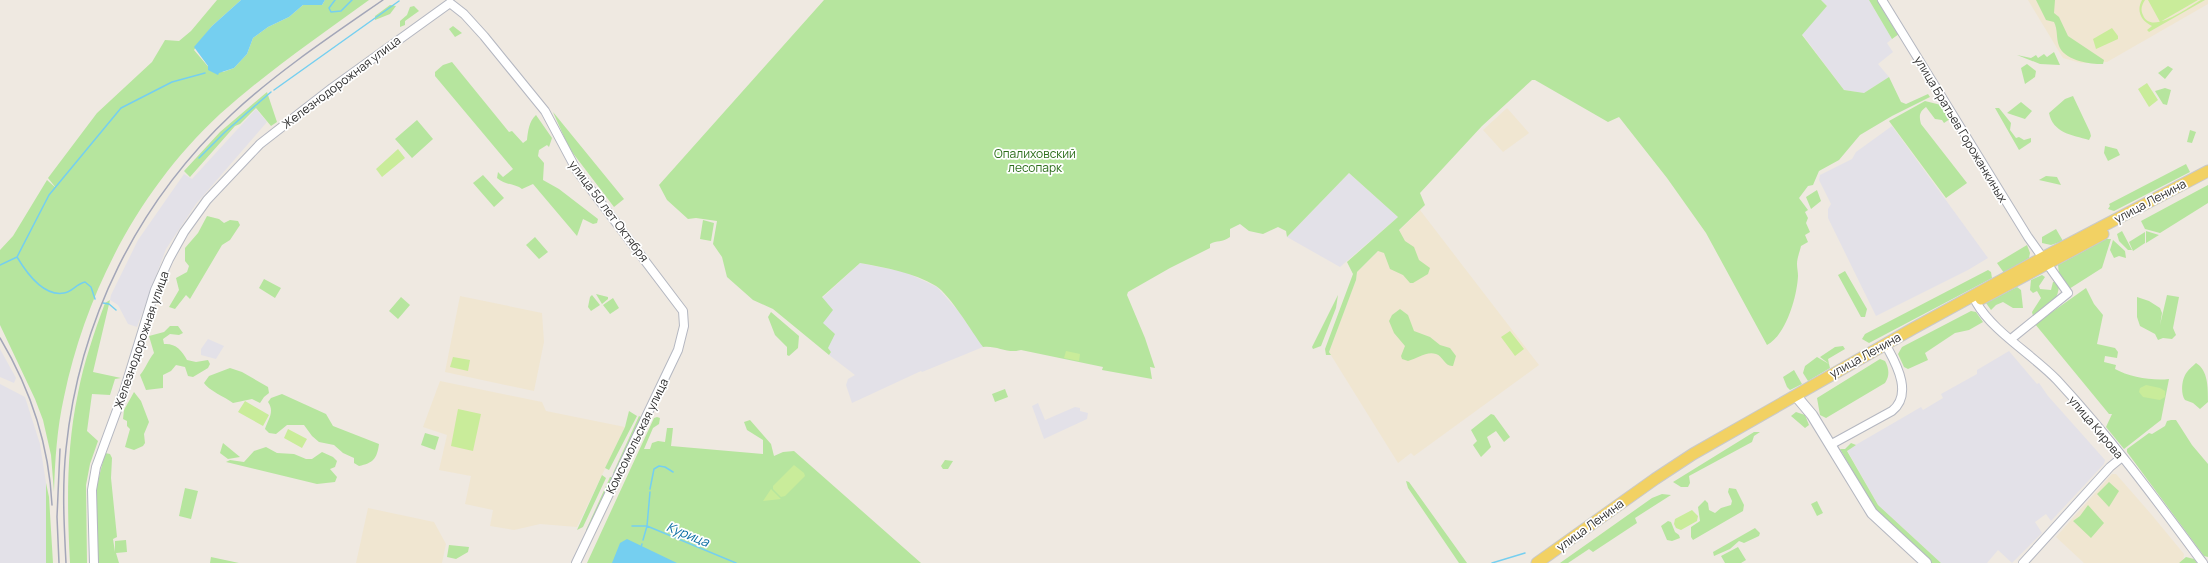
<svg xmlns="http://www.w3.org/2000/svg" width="2208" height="563" font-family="Manrope,sans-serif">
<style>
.industrial{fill:#e3e1e8}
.education{fill:#f0e6d1}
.green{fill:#b6e59e}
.pitch{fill:#c9ec9a}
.water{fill:#75cff0}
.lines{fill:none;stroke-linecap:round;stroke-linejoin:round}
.stream{stroke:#75cff0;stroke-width:1.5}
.tertiary-casing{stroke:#b4b7c1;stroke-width:10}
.secondary-casing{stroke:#b4b7c1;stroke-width:12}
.primary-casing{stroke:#c9c9c9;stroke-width:13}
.tertiary{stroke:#fff;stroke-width:8}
.secondary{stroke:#fff;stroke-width:10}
.primary{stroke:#f2d163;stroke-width:11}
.rail{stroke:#a3a6b8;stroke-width:1.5}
.labels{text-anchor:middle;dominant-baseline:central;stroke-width:3.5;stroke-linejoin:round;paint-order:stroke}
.street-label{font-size:12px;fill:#2e2e2e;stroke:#fff}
.park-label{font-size:12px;fill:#2c6e1b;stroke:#fff}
.water-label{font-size:13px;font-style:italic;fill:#0d6fa3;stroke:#fff}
</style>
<rect width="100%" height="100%" fill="#efe9e1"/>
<!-- industrial -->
<path class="industrial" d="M1821 0H1869L1892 39 1887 43 1893 52 1878 64 1889 77 1864 93 1844 90 1802 34 1827 6Z
M256 109 267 122 196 204 166 249 137 327 128 324 118 305 110 300 111 295 138 240 184 174 192 179Z
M1892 126 1988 258 1968 270 1876 316 1828 218V209L1831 204 1819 180 1820 175 1852 159 1856 152Z
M1349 173 1398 217 1340 267 1287 237Z
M860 263 905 272 937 287 960 313 983 347 922 372 921 371 852 403 846 385 848 379 855 375 829 355 831 352 828 348 823 324 822 298Z
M208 339 224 346 216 359 201 355V349Z
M0 349 16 378 14 383 0 377Z
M2009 351 2037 384 2039 383 2048 396 2105 460 2104 464 2051 521 2046 514 2035 522 2042 533 2012 563 1998 550 1987 563H1941L1878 505 1847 450 1921 407 1923 410 1943 398 1941 394 1977 374V370Z
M0 384 25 397 40 444 46 483V563H0Z
M1038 403 1045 420 1075 407 1080 408V411L1088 413 1087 419 1044 439 1032 406Z"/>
<!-- education -->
<path class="education" d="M2028 0H2208V4L2107 62 2081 63 2063 58Z
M1507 108 1529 133 1503 152 1483 130Z
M1420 210 1539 365 1414 456 1411 453 1398 463 1329 352 1356 280 1357 272Z
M460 296 542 313 544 342 534 391 445 372Z
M440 381 542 402 546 411 625 427 577 527 540 524 514 530 490 526 493 510 465 504 471 476 439 470 447 435 423 427Z
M2112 474H2116L2151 514 2184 554 2183 561 2180 563H2084L2056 537Z
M368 508 434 522 446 544 442 563H356Z"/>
<!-- green -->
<path class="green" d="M217 0H241L212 26 194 50 211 70 223 72 234 68 247 54 253 38 268 27 289 17 303 5H322L325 0H369C318 37 267 72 220 114 140 188 86 291 64 397 57 428 55 460 54 492L51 455 43 420 35 399 0 325V250L13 236 47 180 56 188 48 178 97 113 152 62 165 40 179 41 191 31Z
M824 0H1821L1827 6 1802 35 1844 90 1864 93 1889 77 1901 102 1906 104 1928 94 1930 97 1892 116 1860 135 1839 160 1819 171 1813 185 1808 186 1799 198 1808 210 1805 212 1808 218 1806 223 1810 232 1805 235 1808 242 1801 246C1800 251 1797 258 1797 264 1797 268 1798 272 1798 276 1797 297 1786 335 1767 345L1706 233 1667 178 1619 117 1608 122 1535 80H1532L1482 126 1420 193 1425 205 1399 230 1405 241 1414 247 1419 260 1430 268 1428 274 1413 283H1410L1403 275 1390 269 1384 253 1378 251 1357 272 1356 280 1329 352 1331 355H1326L1325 349 1353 274 1347 262 1398 217 1349 173 1287 237 1286 231 1278 227 1263 234 1249 231 1240 224 1230 229V237C1222 243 1217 240 1210 244V248L1170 268 1128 292 1127 295 1145 338 1155 368 1150 367 1152 379 1102 370 1103 367 1021 350C1008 354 996 345 983 347 972 332 950 295 936 286 913 272 886 268 860 263L822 297 833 310 823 323 835 334 828 348 831 352 829 355 773 309 753 300 727 277 722 257 713 244 717 221 696 218 688 219 667 200 659 185Z
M1869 0H1879L1899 34 1892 39Z
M2036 0H2055L2054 13 2059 17 2068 36 2104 60 2103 64C2091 65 2064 60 2059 46 2056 38 2058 30 2054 22L2046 20Z
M390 5 396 6 390 14 375 20V16Z
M414 6 419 11 405 21V25L400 27V21L407 15 410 7Z
M453 26 462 33 455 37 449 29Z
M2054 52 2060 65 2040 64 2017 55 2031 58 2036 55 2038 58 2044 54 2047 57Z
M452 62 509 132 512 131 523 143 527 140C528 131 529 121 536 115L552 138 549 147 547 145 539 150 538 156 544 163 543 180 559 189 598 219 597 223 593 224 583 219 577 236 533 184 522 189C516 184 505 185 497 178L498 172 503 177 513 169 435 76V72L443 65Z
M2027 64 2036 71 2035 77 2025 84 2021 68Z
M2168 66 2173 69 2165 79 2158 73Z
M2165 88 2171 90 2167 105 2163 104 2155 91Z
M267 92 277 122 271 126 256 108 240 124 235 126 190 177 184 171 220 132Z
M2073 96 2090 132 2091 136 2089 140C2072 135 2053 133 2049 113L2065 99Z
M1925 101 1941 105 1950 119 1944 123 1942 120 1935 119 1926 107C1919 112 1919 116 1921 124L1967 183 1946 198 1889 121Z
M2021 102 2032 111 2025 119 2007 113Z
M1995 108H1999L2011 123 2010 130 2016 138 2019 137 2024 140 2031 138V142L2019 150Z
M553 112 624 199 614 207 569 148Z
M417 120 433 139 412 158 395 139Z
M2190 130 2196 132 2192 143 2187 142Z
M2105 146 2117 149 2120 155 2108 161 2104 153Z
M2186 164 2190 172 2114 211 2108 209 2110 206 2109 204Z
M483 175 504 198 494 207 473 183Z
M2046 176 2057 177 2061 185 2039 180Z
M2208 185V203L2160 233 2145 229 2141 221Z
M1817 190 1821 201 1811 209 1806 197Z
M207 216 219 219 224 223 230 220 238 221 240 225 230 240 222 245 190 299 186 295 175 309 169 307 179 290 176 278 187 272 189 266 185 261V248L198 233Z
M703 220 714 223 711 241 700 239Z
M2056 229 2063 241 2051 245 2042 243V237Z
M2122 231 2132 250H2128L2119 241 2117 234Z
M2146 231 2159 235 2146 243Z
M2145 232V243L2133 251 2129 242Z
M535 237 548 252 539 259 526 245Z
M2106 239H2111L2102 268 2069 289 2059 274 2058 265Z
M2113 240 2125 251 2126 258 2119 256 2114 258 2110 250Z
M2027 245 2030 253 2029 258 2004 273 1997 263Z
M1988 270 1991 272 1992 278 1869 343 1862 339 1865 334Z
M1845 271 1867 309 1865 317H1861L1838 275Z
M2042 275 2045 277 2039 286 2040 289 2051 290 2053 282H2057L2059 285C2058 303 2048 306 2033 316L2032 312 2041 298 2037 291 2033 293 2030 290 2031 280Z
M264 279 281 288 275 298 259 288Z
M2017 287 2021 290 2023 308H2013L2003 302 1996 305 1991 310 1986 303Z
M2086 288 2094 304 2103 315 2097 344 2115 348 2118 352 2117 358 2105 356 2104 362 2116 365 2115 369C2129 377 2153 381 2169 379L2161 420 2124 449 2106 427 2112 414H2109L2035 324Z
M596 294 608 297V299L602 304Z
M592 295 600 305 591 311 588 307 590 297Z
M1338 295 1336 308 1321 346 1313 349 1312 347Z
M2167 295 2179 297 2173 328 2176 335 2172 339 2163 338 2158 340 2155 334 2140 326 2137 317V297L2149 301 2160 308 2162 313 2160 325Z
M401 297 410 305 398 319 389 311Z
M613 298 619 308 610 314 603 305Z
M110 300 93 372 121 378 115 379 110 395 92 394 87 431 98 441 90 464 86 485 87 563H70C67 506 66 450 78 393 84 362 94 333 105 303Z
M1400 309 1408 315 1414 331 1430 337 1440 345 1450 348 1456 356 1453 366C1445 367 1443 356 1436 354 1426 351 1417 359 1408 361L1402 359 1401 356 1405 346 1394 333 1389 321 1392 315Z
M1971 311 1976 312 1983 322 1969 330 1955 333 1925 353 1928 360 1908 369 1904 367 1898 354 1902 347Z
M771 312 799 336 798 348 789 356 787 355V347L775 335 768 317Z
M170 326H178L183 333 179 335 170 334 163 339 164 344C175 343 182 350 187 360L196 362 208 360 210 364 208 368 193 377 188 376 185 367 176 365 171 371 163 375V388L146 390 140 375C146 368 148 360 154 353L149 336 164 332Z
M1843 346 1845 349 1828 359 1829 364 1820 357 1835 347Z
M1817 357 1829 364 1830 368 1808 381 1803 373 1805 366Z
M1880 359 1885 361C1889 368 1890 376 1885 383L1826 418 1820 415 1817 398Z
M2196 363C2208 370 2208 387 2208 402L2200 409 2193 403 2185 400C2180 393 2182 378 2187 372 2189 369 2193 366 2196 363Z
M230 368 242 372 268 387 269 393 264 397 260 403 252 399 233 403C225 397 208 390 204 383L209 376Z
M1794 370 1802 384 1790 390 1787 387 1783 377Z
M1005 389 1008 397 995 402 992 394Z
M134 392 141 401 149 422 144 434 145 443 143 446 134 450 125 447 130 429 127 426V421L123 419 124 410Z
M282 394 326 414 333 426 379 444C377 459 373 463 359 466L354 463V458L343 453 334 445 319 442 312 436 304 425H287L276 434 269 433 265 429C268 419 275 412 268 402L271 398Z
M629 411 637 416 609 470 605 468 625 427Z
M1796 412 1805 415 1809 425 1805 428 1791 416Z
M1491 414 1494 415 1510 437 1504 442 1496 431 1487 437 1491 447 1481 457 1473 445 1477 441 1471 430Z
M639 416 643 418 615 474 613 473Z
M657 417 660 418 659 424 653 428 644 449H650L652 443 658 441 665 442 667 428H673L671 446 763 454V440L747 430 744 422 750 420 771 444 774 456 783 452 794 451 921 563H587L654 418Z
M2171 420H2176L2192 445 2208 464V557L2204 556 2127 452V449L2149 433 2152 434 2165 426 2167 421Z
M1754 432H1760L1754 436 1752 442 1689 476 1690 483 1688 487H1681L1673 482Z
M425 433 439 437 435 450 421 445Z
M223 443 240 457 228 459 220 453Z
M1851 443 1856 445 1847 451 1878 505 1941 563H1932L1882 517 1870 501 1840 449H1845Z
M266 447 277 453 294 454 306 459H312L322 452 333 457 337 461 335 467 330 469 337 477 335 482 317 484 226 462 230 460 244 462 254 451Z
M105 453 110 454 112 458 111 478 117 537 113 539 115 552V541L126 540 127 552 116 553 119 563H97L96 489Z
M945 460 953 461 948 469H943L941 466Z
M602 475 606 478 583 527 577 530Z
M610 477H613L588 530H586Z
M1406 481 1409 482 1467 563H1459L1408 488Z
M2109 482 2119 491 2109 507 2097 494Z
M46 483 49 497 53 563H46Z
M185 488 198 491 191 519 179 516Z
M1729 488 1736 489 1744 505 1743 511 1693 540 1691 537V527L1700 521 1698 507 1705 500 1708 503 1709 510 1715 513 1721 508 1731 505 1732 501 1728 492Z
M1662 494 1671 495 1635 518 1637 523 1593 552 1589 549 1568 563H1560L1652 498Z
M1817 501 1823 513 1817 516 1811 504Z
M2088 505 2104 523 2091 538 2073 521 2080 516Z
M1668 521 1671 522 1675 532 1679 535 1680 538 1672 541 1667 540 1661 526Z
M1755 528 1760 533 1759 536 1744 543 1739 541 1730 549 1714 556 1713 552Z
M449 545 469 547 468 552 456 559 447 557Z
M1738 547 1746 560 1741 563H1725L1721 556Z
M211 557 239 563H210Z
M2186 557 2194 559 2197 563H2179Z"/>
<!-- pitch -->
<path class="pitch" d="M2142 0H2145C2142 5 2140 9 2143 15 2151 36 2188 7 2201 0H2205L2149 32 2147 30 2152 26C2141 21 2136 11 2142 0Z
M2148 0H2198L2160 22Z
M2112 28 2118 36V39L2096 49 2093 39Z
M2147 83 2158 100 2149 107 2138 89Z
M398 149 405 158 382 177 376 169Z
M1510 331 1524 349 1515 356 1501 337Z
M1066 351 1080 354 1079 361 1064 358Z
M453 357 470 360 468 371 450 367Z
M2146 385 2160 388 2165 391V397L2160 400 2143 397 2139 392 2140 388Z
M245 401 269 415 263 426 238 412Z
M458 409 481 414 473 451 451 446Z
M288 429 307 439 302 448 284 438Z
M794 465 804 473 805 476 785 496 781 497 773 489V486Z
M771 489 781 499 763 501Z
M1692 510 1698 516 1697 521 1681 530 1676 528 1674 524 1675 519Z"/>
<!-- water -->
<path class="water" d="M241 0H325L322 5H303L289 17 268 27 253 38 247 54 234 68 219 73 218 75 208 70V66L194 47 212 26Z
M627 539 677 563H612L620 543Z"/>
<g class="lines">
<!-- stream -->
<path class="stream" d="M335 0 329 8 331 12 341 11 352 0
M274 90 399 1
M199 158 225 132 271 92
M17 257 49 195 121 108 172 82 205 73
M17 257C26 272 43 297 64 293 72 292 76 284 85 282L91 287 95 299
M0 265 17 257
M103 303 109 304 116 310
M650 489 654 469 659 466 665 467 673 472
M632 526H647L736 563
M643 540 647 526 650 492
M641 547 642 544
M1492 563 1525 553"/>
<!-- tertiary casing -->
<g class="tertiary-casing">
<path id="tertiary" d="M1882 0 2028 237 2068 293 2011 339
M1976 302C1993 332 2032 354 2057 380 2110 437 2157 501 2203 563
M1830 445 1892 411C1912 395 1898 367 1888 349
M94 563 92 490 96 467 124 391 155 290 169 259 184 232 207 200 260 144 332 88 450 3 464 14 484 36 545 111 577 171 683 311 684 326 678 350 576 563
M2023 563 2110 467 2121 458"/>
</g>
<!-- secondary casing -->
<g class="secondary-casing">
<path id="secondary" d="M1796 396 1812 415 1872 513 1926 563"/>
</g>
<!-- primary casing -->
<g class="primary-casing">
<path id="primary" d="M1981 299 2103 234
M1537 563 1655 479 1693 454 1914 328 2044 257 2208 171"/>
</g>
<!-- tertiary -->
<use href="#tertiary" class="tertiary"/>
<!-- secondary -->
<use href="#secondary" class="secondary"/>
<!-- primary -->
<use href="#primary" class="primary"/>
<!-- rail -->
<path class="rail" d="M0 338C31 390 49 444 52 505
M59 563 57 517 60 449
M66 563C64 525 62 487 66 449 79 321 137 203 232 114 277 72 331 36 383 0"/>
</g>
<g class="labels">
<!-- street labels -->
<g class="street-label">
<text transform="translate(341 82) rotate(-37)">Железнодорожная улица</text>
<text transform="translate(1961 129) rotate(59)">улица Братьев Горожанкиных</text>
<text transform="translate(2150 201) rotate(-28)">улица Ленина</text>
<text transform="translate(609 211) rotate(53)">улица 50 лет Октября</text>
<text transform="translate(141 340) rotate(-71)">Железнодорожная улица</text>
<text transform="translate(1865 355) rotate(-29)">улица Ленина</text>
<text transform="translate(2096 427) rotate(50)">улица Кирова</text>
<text transform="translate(637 436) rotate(-64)">Комсомольская улица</text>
<text transform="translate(1590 525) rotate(-36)">улица Ленина</text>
</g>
<!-- park labels -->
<g class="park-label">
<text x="1035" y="153">Опалиховский<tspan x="1035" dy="14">лесопарк</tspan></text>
</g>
<!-- water labels -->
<g class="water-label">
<text transform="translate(688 534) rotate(22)">Курица</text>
</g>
</g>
</svg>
